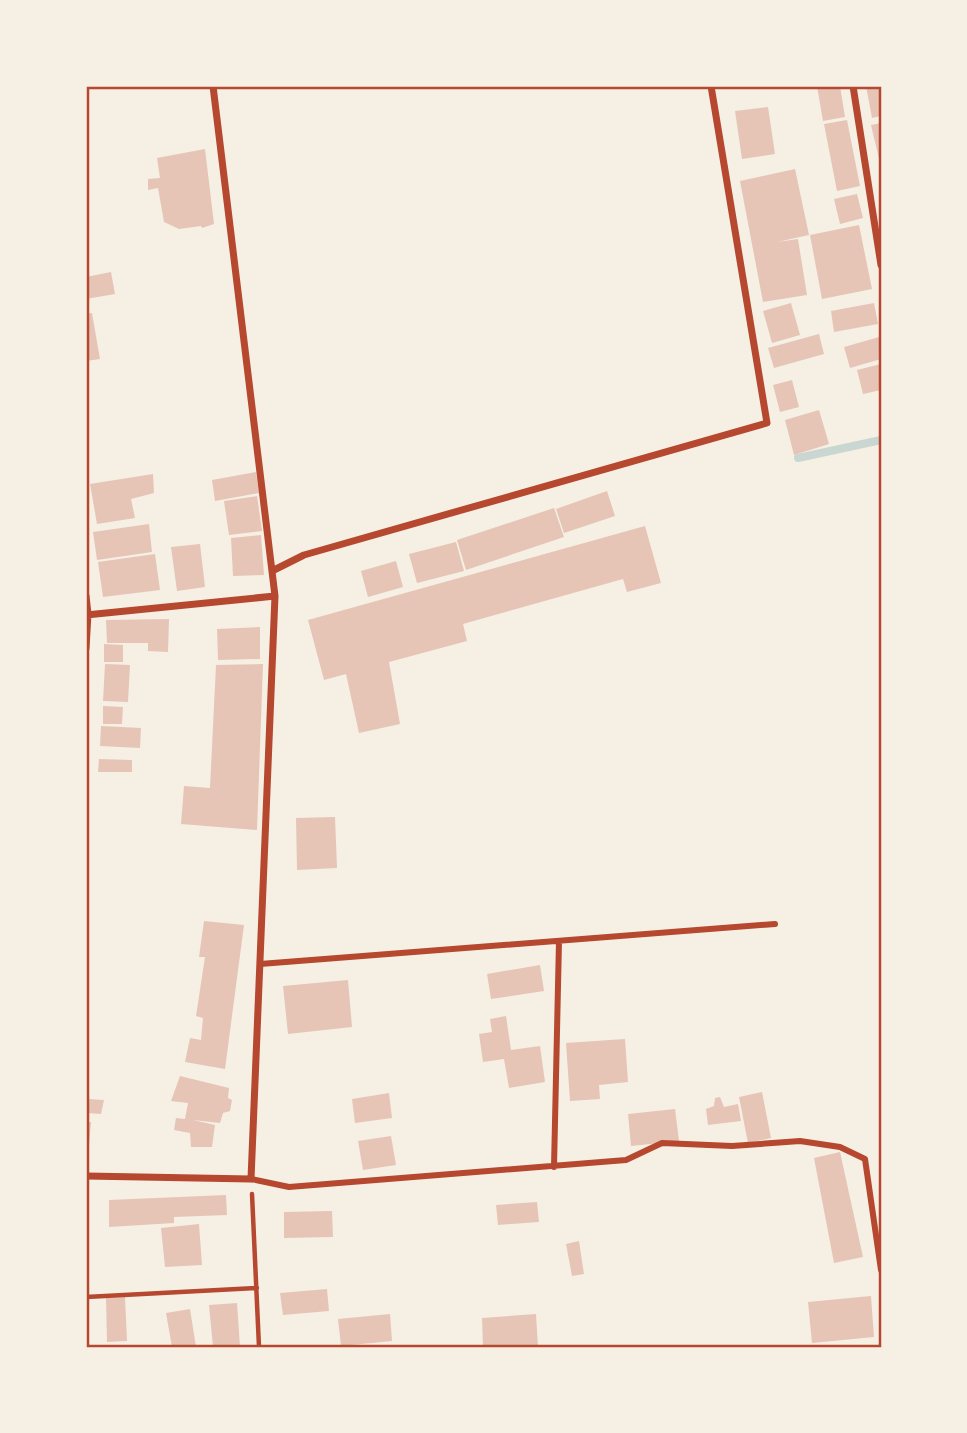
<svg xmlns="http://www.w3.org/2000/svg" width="967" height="1433" font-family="'DM Sans',sans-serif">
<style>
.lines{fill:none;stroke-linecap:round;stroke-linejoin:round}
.stream{stroke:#c9d6d2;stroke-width:8}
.building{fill:#e6c5b7}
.path{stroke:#b5482f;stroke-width:4.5}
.pedestrian{stroke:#b5482f;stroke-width:6}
.minor{stroke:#b5482f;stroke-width:7}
.neatline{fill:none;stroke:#b5482f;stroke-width:2.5}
</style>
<rect width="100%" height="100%" fill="#f6efe4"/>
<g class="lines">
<!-- stream -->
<path class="stream" d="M798 458 881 440"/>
</g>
<!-- building -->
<path class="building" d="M817 86H840L845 117 823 121Z
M866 86H881V116L872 118Z
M768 107 775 154 742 159 735 111Z
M847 120 860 186 837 191 824 124Z
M881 123V163H880L871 125Z
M205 149 214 224 202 228 201 226 179 229 164 222 158 188 148 190V179L160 178 157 158Z
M795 169 809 235 777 242 798 239 807 295 763 302 740 181Z
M857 194 863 218 840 224 834 199Z
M859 225 872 289 822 299 810 235Z
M111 272 115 294 86 299V277Z
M791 303 800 335 772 343 763 311Z
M874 303 878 324 834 332 831 311Z
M92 313 100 359 86 361V314Z
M819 334 824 354 774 368 768 348Z
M879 337 881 359 850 368 844 347Z
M881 364V390L863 394 857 370Z
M792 380 799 407 780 412 773 385Z
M819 410 829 444 794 455 785 420Z
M256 472 259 493 215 501 212 480Z
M153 474 154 493 131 499 135 518 97 524 90 484Z
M607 491 615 516 564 533 556 509Z
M257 496 262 531 229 535 224 501Z
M554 508 564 537 466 570 457 540Z
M149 524 152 552 97 560 93 532Z
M645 526 661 583 627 592 623 579 463 624 467 641 389 662 400 724 359 733 346 674 324 680 308 620Z
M261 535 264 575 233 576 231 538Z
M456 542 464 571 417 583 409 554Z
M200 544 205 587 177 591 171 547Z
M155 554 160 590 103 597 98 562Z
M396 561 403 587 368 597 361 571Z
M169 619 168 652 148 651V643H107L106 620Z
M260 627V659L218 660 217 629Z
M104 644 123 645V662H104Z
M105 664 130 665 128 702 103 701Z
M263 664 257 830 181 824 184 786 210 788 216 665Z
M103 706 123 707 122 724H103Z
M101 726 141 728 140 748 100 746Z
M99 759 132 760V772H98Z
M335 817 337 868 297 870 296 818Z
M204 921 244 925 225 1069 185 1062 190 1038 201 1040 203 1018 196 1016 205 957H199Z
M540 965 544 991 491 999 487 974Z
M348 980 352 1027 288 1034 283 986Z
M506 1016 511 1050 540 1046 545 1082 509 1088 504 1059 483 1062 479 1034 492 1032 490 1019Z
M625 1039 628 1082 599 1085 600 1099 570 1101 566 1043Z
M180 1076 229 1088 228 1098 232 1100 230 1111 223 1113 220 1123 193 1120 215 1125 212 1147H191L190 1133 174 1130 176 1118 185 1119 188 1103 171 1101Z
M762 1092 771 1138 748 1143 739 1097Z
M389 1093 392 1118 355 1123 352 1099Z
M720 1097 724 1107 738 1104 741 1121 708 1125 706 1109 714 1106 715 1098Z
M88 1099 104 1100 101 1114 87 1113Z
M675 1109 679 1141 631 1146 628 1114Z
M86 1122H91L88 1156H86Z
M391 1136 396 1165 363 1170 358 1141Z
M840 1152 863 1257 834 1263 814 1158Z
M226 1195 227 1215 174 1217V1223L109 1227V1200Z
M537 1202 539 1222 498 1225 496 1205Z
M332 1211 333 1237 284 1238V1212Z
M199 1224 202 1265 165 1267 161 1228Z
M579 1241 584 1274 572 1276 566 1244Z
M327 1289 329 1311 283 1315 280 1293Z
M871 1296 874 1337 812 1343 808 1302Z
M125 1297 127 1341 107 1342 106 1298Z
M237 1303 240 1347H213L209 1305Z
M190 1309 196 1347H172L166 1313Z
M390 1314 392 1341 341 1346 338 1319Z
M536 1314 538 1347H483L482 1318Z"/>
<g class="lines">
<!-- path -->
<path class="path" d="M252 1194 259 1347
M86 1297 257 1288"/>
<!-- pedestrian -->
<path class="pedestrian" d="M260 964 775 924
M554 1167 559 941
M251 1179 289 1187 626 1160 662 1143 732 1146 800 1141 840 1147 865 1159 881 1270"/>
<!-- minor -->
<path class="minor" d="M853 86 881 265
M272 571 304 555 767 423 711 86
M86 596 88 614 86 648
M86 615 275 596
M86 1176 251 1179 275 596 213 86"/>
</g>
<!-- border -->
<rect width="967" height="1433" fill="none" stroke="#f6efe4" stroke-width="175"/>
<rect x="88" y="88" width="792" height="1258" class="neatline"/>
</svg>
